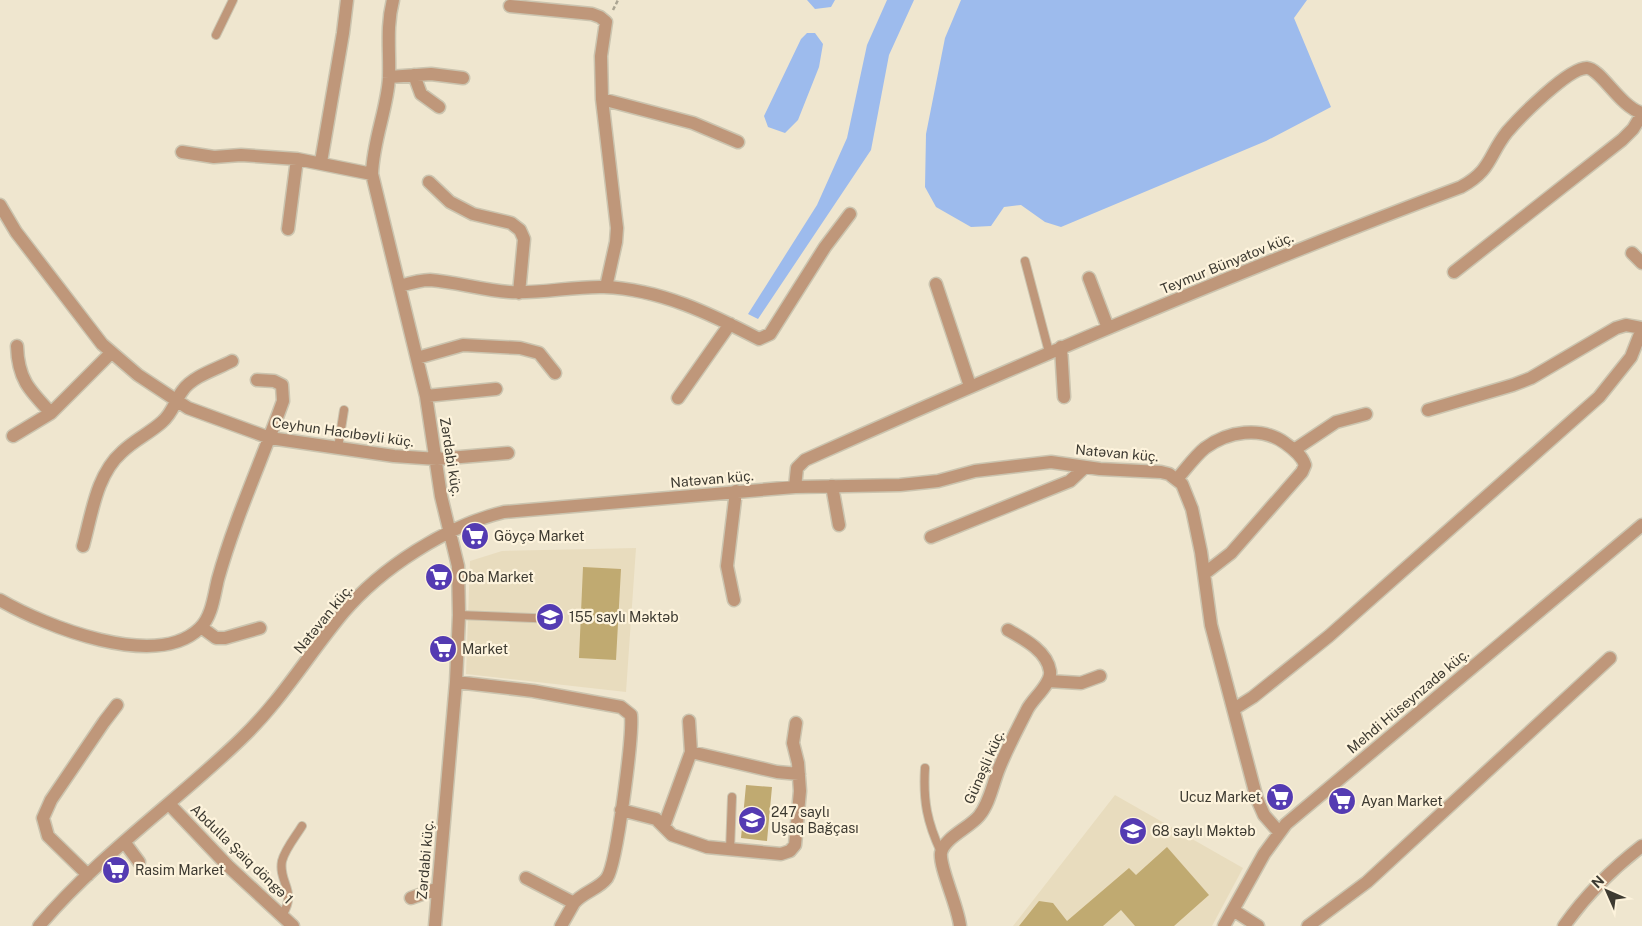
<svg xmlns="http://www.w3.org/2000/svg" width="1642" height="926" font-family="'Public Sans',sans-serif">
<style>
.built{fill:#e8dcbe}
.water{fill:#9dbbed}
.building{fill:#c0aa71}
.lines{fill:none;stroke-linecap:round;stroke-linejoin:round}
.service-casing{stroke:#cbc4af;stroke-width:10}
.minor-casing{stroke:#cbc4af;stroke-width:15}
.path{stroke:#aba593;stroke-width:2.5;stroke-dasharray:4 2.5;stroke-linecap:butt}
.service{stroke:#bf977a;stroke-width:8}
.minor{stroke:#bf977a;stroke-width:12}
.labels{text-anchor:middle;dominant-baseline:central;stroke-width:4.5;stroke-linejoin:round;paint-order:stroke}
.street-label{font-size:14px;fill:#3d3a31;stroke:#fdf3dc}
.poi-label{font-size:14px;fill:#3d3a31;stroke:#fdf3dc;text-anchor:start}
</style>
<rect width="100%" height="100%" fill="#efe6cf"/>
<!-- built -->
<path class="built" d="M636 548 626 692 466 674 470 561 502 551Z
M1115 795 1243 868 1212 926H1013Z"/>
<!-- water -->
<path class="water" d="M807 0H835L831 7 815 9Z
M887 0H914L889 55 871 150 758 319 748 314 817 205 847 138 867 45Z
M961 0H1307L1294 18 1331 107 1266 141 1061 227 1045 222 1021 205 1004 207 991 226 971 227 936 207 925 187 926 134 945 38Z
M807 33H815L823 44 819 67 798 120 785 133 768 127 764 116 801 39Z"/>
<!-- building -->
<path class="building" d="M583 567 621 569 616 660 579 658Z
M746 785 772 787 767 841 741 838Z
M1167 847 1209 895 1174 926H1135L1121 910 1103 926H1019L1039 901 1053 903 1067 921 1129 868 1136 875Z"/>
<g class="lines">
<!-- service casing -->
<g class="service-casing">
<path id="service" d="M216 35 233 0
M1025 261 1049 352
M338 448 344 410
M459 615 558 619
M925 768C923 801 927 822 941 852
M730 850 732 797
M283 914C297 890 278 882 282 861 285 849 296 836 302 826"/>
</g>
<!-- minor casing -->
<g class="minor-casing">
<path id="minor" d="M393 0C386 27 390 51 389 78 387 110 373 140 372 174L426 396 441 496 458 566 459 615 456 682 435 926
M510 6 592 14 600 17 606 22 601 56 602 99 617 228 616 242 606 287
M414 75 421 94 439 107
M389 77 431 74 463 78
M602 99 693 123 738 142
M182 152 214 157 241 155 297 159 372 174
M321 162 343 33 347 0
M429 182 450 202 473 214 511 223 520 230 524 239 519 293
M0 205 16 232 102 344 138 375 188 408 270 438 394 456 437 459 508 453
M288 229 297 159
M1632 253 1642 263
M1454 272 1622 140 1633 129 1642 114
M1089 278 1108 328
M936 284 970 386
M400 286C410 283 420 280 430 280 456 282 482 290 509 292 541 294 573 286 604 287 660 289 711 314 759 339L770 334 825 247 850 214
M17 346C18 379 29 390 51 413
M1061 347 1064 397
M417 358 463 345 520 348 539 353 555 373
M426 396 496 389
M678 398 730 324
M1428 410 1513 385 1531 378 1616 328 1626 325 1642 328
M13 436 51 413 111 353
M1294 450 1336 422 1366 414
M1177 479C1186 469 1195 456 1205 448 1228 431 1261 426 1285 443 1292 448 1302 455 1305 465L1302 472 1231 553 1204 574
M832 486 839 525
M795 487 797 468 805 460C1022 363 1239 270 1461 187 1492 170 1488 156 1507 132 1519 118 1569 67 1587 68 1601 69 1620 107 1642 113
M931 537 1070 481 1085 467
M83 546C92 514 96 475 122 452 134 440 150 433 162 422 173 413 175 400 183 390 193 376 217 369 232 361
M0 600C45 626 156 671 200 628 212 617 214 595 218 579 235 518 262 460 283 401L282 385 274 381 257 380
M734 600 727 566 736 491
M201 627 216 638H225L260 628
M1048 681 1081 683 1100 676
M456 682 533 691 621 707 631 715C633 736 617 863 607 878 599 889 583 892 574 903
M1234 709 1253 697 1329 636 1599 397 1631 357 1642 329
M689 721 691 752
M170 805 228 866 293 926
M621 810 656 819 672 835 707 847 781 854 790 851 795 845 800 791 798 763 793 743 796 723
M664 826 691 752 777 772 799 774
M125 843 139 862
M88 875 48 836 43 818 51 800 104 722 117 705
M526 878 574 903 561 926
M411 898 436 889
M1233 910 1258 926
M39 926C98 856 176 802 241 739 281 701 308 655 343 613 381 568 446 526 504 512L795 487 900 485 938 481 975 471 1051 462 1100 469 1161 472 1169 474 1182 484 1192 509 1201 552 1211 625 1257 799 1264 815 1279 832
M960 926C958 906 939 867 941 853 944 838 969 828 979 816 989 804 992 787 998 771 1006 750 1017 730 1027 710 1032 699 1052 684 1050 671 1047 651 1024 639 1008 630
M1224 926 1264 854 1286 824 1642 525
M1308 926 1367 882 1610 658
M1564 926C1586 895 1612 869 1642 846"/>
</g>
<!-- path -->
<path class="path" d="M613 10 618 0"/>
<!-- service -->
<use href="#service" class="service"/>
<!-- minor -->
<use href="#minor" class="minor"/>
</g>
<!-- icons -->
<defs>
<g id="supermarket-disc" transform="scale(1.4375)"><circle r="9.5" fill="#543bb2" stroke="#fdf3dc"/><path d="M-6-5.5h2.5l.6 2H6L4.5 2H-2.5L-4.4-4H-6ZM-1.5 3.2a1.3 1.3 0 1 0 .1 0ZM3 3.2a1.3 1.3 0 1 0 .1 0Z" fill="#fff"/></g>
<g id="school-disc" transform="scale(1.4375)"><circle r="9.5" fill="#543bb2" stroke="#fdf3dc"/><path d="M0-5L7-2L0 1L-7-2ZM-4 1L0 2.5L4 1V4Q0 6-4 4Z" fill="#fff"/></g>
</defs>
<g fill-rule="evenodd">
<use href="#supermarket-disc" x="475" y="536"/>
<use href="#supermarket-disc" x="439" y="577"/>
<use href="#school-disc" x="550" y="617"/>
<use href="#supermarket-disc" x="443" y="649"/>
<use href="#supermarket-disc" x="1280" y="797"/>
<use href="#supermarket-disc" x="1342" y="801"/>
<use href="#school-disc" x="752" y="820"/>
<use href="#school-disc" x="1133" y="831"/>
<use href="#supermarket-disc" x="116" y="870"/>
</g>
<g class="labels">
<!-- street labels -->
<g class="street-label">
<text transform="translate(1227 263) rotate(-22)">Teymur Bünyatov küç.</text>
<text transform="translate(343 432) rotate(8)">Ceyhun Hacıbəyli küç.</text>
<text transform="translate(1117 453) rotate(5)">Natəvan küç.</text>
<text transform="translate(451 457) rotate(81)">Zərdabi küç.</text>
<text transform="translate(712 479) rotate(-5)">Natəvan küç.</text>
<text transform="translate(323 619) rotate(-51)">Natəvan küç.</text>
<text transform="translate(1408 701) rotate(-40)">Mehdi Hüseynzadə küç.</text>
<text transform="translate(984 767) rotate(-66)">Günəşli küç.</text>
<text transform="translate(242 854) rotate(44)">Abdulla Şaiq döngə 1</text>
<text transform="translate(425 860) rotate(-85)">Zərdabi küç.</text>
</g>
<!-- poi labels -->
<g class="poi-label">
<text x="494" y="536">Göyçə Market</text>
<text x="458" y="577">Oba Market</text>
<text x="569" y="617">155 saylı Məktəb</text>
<text x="462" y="649">Market</text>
<text x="1261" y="797" text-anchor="end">Ucuz Market</text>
<text x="1361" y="801">Ayan Market</text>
<text x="771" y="812">247 saylı<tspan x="771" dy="16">Uşaq Bağçası</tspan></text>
<text x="1152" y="831">68 saylı Məktəb</text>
<text x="135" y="870">Rasim Market</text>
</g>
</g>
<!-- north arrow -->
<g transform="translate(1607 891) rotate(315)" stroke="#fdf3dc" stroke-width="4" paint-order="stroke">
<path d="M0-4L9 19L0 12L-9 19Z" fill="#3d3a31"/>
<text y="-8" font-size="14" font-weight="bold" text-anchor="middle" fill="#3d3a31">N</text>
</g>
</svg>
